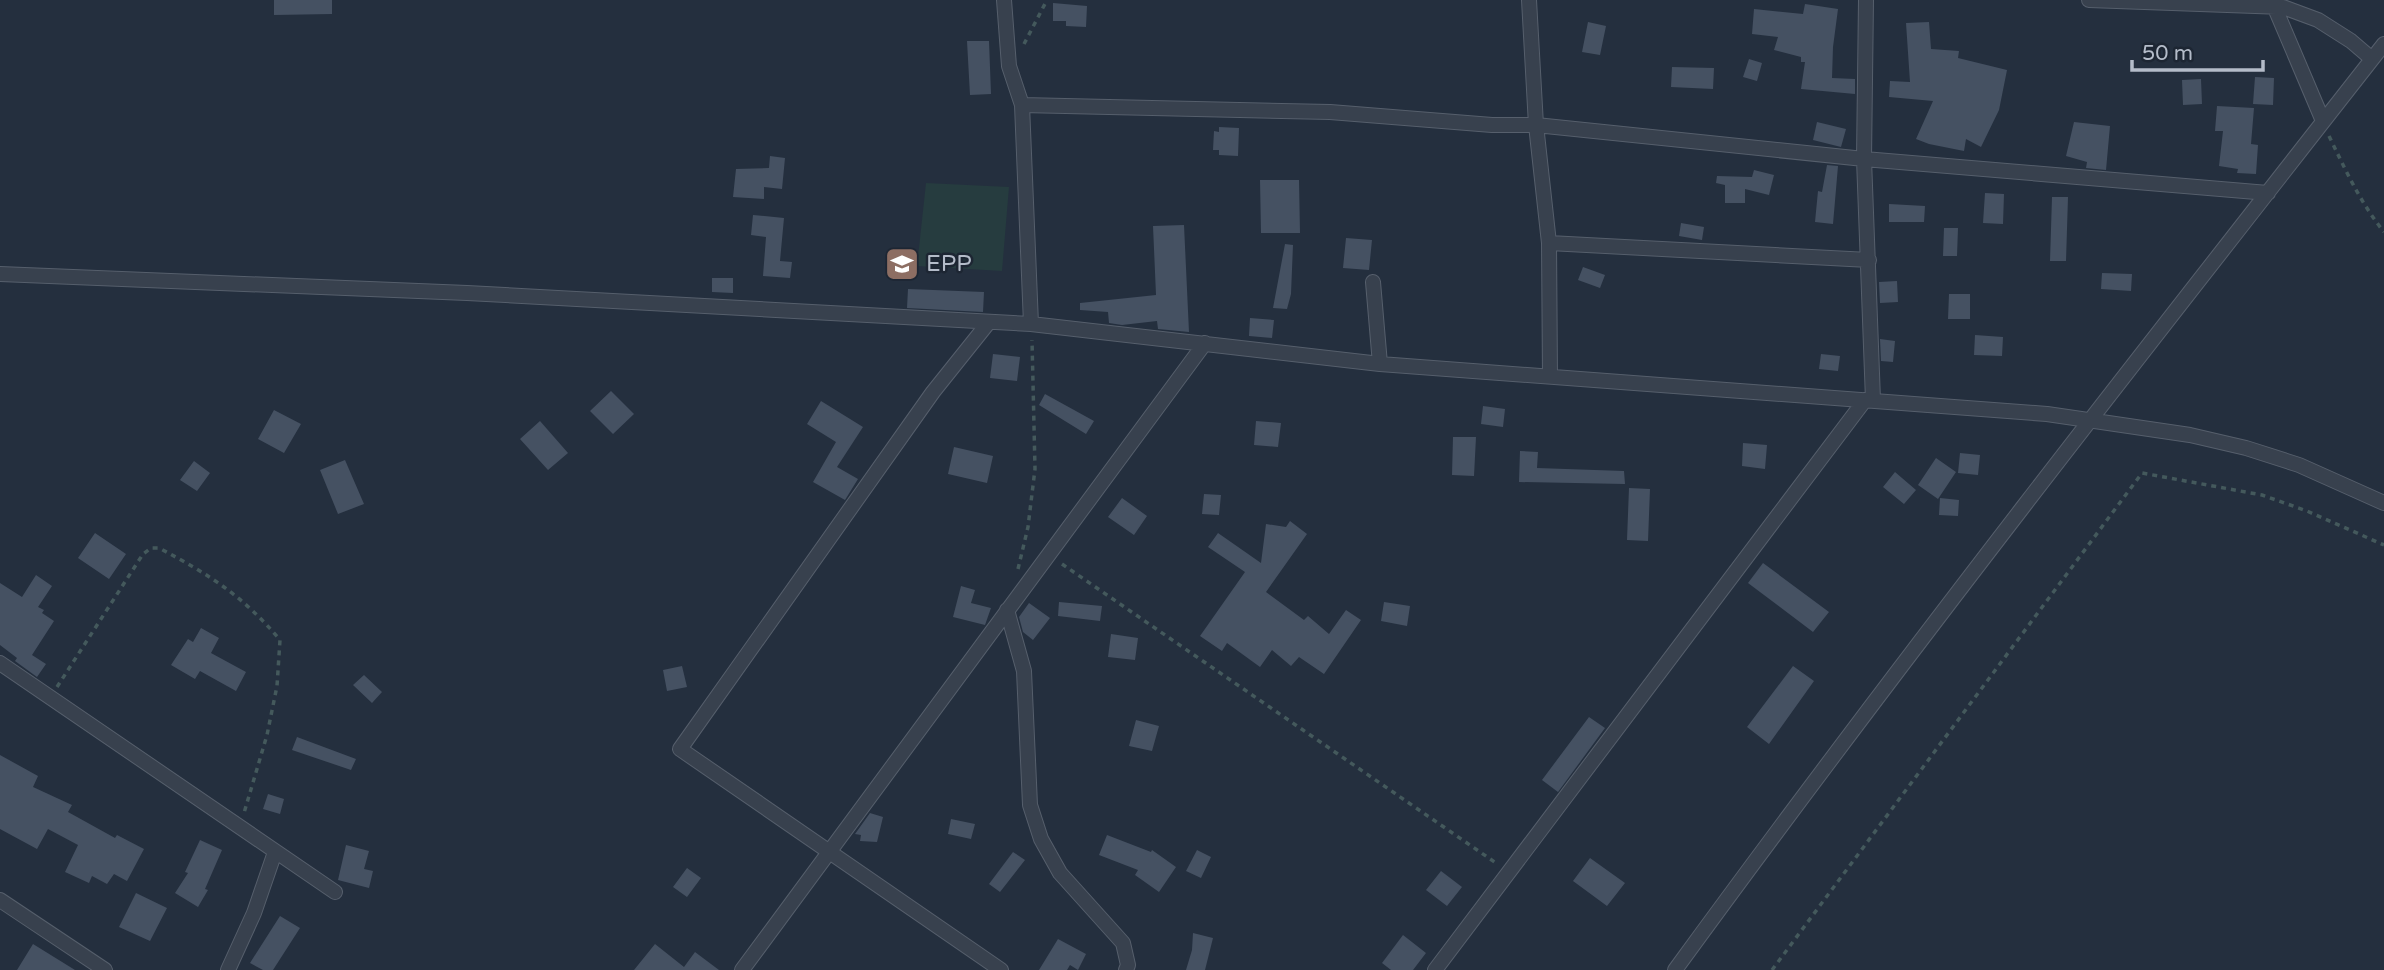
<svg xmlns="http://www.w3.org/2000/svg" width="2384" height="970" font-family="'Varela Round',sans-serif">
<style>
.green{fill:#263c3f}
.building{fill:#455162}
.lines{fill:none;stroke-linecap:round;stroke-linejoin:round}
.street-casing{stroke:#565f6c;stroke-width:16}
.path{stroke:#44595c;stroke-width:3.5;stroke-dasharray:5 5;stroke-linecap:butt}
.street{stroke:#38414e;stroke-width:14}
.labels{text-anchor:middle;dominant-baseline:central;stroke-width:5;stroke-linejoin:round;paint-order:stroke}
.poi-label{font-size:23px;fill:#b4bcc9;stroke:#1d2633;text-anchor:start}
</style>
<rect width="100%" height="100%" fill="#242f3e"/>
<!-- green -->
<path class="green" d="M926 183 1009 187 1002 271 917 266Z"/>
<!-- building -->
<path class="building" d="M274 0H332V14L274 15Z
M1053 3 1087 6 1086 27 1066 26V21H1053Z
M1805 4 1838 9 1833 47 1832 78 1855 79V94L1801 89 1805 62H1801V57L1774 50 1778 37 1752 34 1754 9 1803 14Z
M1588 22 1606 26 1600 55 1582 52Z
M1929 22 1931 49 1959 51 1958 58 2007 70 1999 110 1981 147 1966 139 1964 151 1929 144 1916 139 1933 101 1889 97 1890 81 1910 82 1906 23Z
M967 41H989L991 94 970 95Z
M1749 59 1762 63 1757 81 1743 77Z
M1672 67 1714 68 1713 89 1671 87Z
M2255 77 2274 78 2273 105 2253 104Z
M2201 79 2202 104 2183 105 2182 80Z
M2217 106 2254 108 2251 144 2258 145 2256 174 2237 173 2238 169 2219 166 2223 131H2215Z
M1817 122 1846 129 1841 147 1813 140Z
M2074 122 2110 126 2106 170 2086 168 2087 162 2066 156Z
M1219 127 1239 128 1238 156 1219 155V150H1213L1214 131 1219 132Z
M770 156 785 158 782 189 764 187V199L733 197 736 169 769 168Z
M1827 165 1838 166 1833 224 1815 222 1818 191 1822 192Z
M1754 170 1774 175 1769 195 1745 189V203H1725V185L1716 183 1717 176 1752 177Z
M1260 180H1299L1300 233H1261Z
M1985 193 2004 194 2003 224 1983 223Z
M2052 197H2068L2066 261H2050Z
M1889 204 1925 206 1924 222H1889Z
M753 215 784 218 780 261 792 262 790 278 763 276 766 237 751 235Z
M1681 223 1704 227 1702 240 1679 236Z
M1184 225 1189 332 1158 329 1157 321 1122 325 1109 323 1108 312 1080 310V303L1156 295 1153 226Z
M1944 228H1958L1957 256H1943Z
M1346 238 1372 240 1369 270 1343 268Z
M1285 244 1293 245 1291 294 1287 309 1273 308Z
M1583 267 1605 275 1600 288 1578 280Z
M2102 273 2132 274 2131 291 2101 289Z
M712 278H733V293L712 292Z
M1897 281 1898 302 1880 303 1879 282Z
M908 289 984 292 983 312 907 308Z
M1949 294H1970V319H1948Z
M1250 318 1274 320 1272 338 1249 336Z
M1975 335 2003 337 2002 356 1974 355Z
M1880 339 1895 341 1893 362 1881 361Z
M993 354 1020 357 1017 381 990 378Z
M1821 354 1840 356 1838 371 1819 369Z
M611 391 634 414 613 434 590 411Z
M1045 394 1094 421 1086 434 1039 405Z
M821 401 863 427 837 467 858 479 845 500 813 482 836 442 807 424Z
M1483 406 1505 409 1503 427 1481 424Z
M274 410 301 424 284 453 258 439Z
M540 421 568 453 548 470 520 439Z
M1256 421 1281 423 1278 447 1254 445Z
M1453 437H1476L1474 476 1452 475Z
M1743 443 1767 445 1765 469 1742 466Z
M954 447 993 456 987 483 948 474Z
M1520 451 1538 452 1537 468 1624 471 1625 484 1519 482Z
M1960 453 1980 455 1978 475 1958 473Z
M1936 458 1956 472 1938 499 1918 485Z
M345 460 364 504 338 514 320 470Z
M194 461 210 473 197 491 180 480Z
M1895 472 1916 490 1904 504 1883 487Z
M1629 488 1650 489 1648 541 1627 540Z
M1204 494 1221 495 1219 515 1202 514Z
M1122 498 1147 516 1134 535 1108 517Z
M1940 498 1959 500 1958 516 1939 515Z
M1290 521 1307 534 1266 592 1304 620 1308 616 1329 634 1346 610 1361 620 1324 674 1299 657 1291 666 1272 650 1260 667 1227 643 1222 651 1200 636 1245 572 1208 547 1218 533 1261 563 1266 524 1286 527Z
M95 533 126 554 109 579 78 558Z
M1763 563 1829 612 1813 632 1748 583Z
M36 575 52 586 38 607 44 610 42 613 54 621 32 655 46 664 37 677 15 661 17 658 0 645V583L22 597Z
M961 586 975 590 971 603 991 608 985 625 953 617Z
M1059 602 1102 606 1100 621 1058 616Z
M1384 602 1410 606 1407 626 1381 621Z
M1029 603 1050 618 1033 640 1023 632 1019 617Z
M201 628 219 638 211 653 246 672 236 691 200 671 195 679 171 665 188 639 193 642Z
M1111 634 1138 638 1135 660 1108 657Z
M682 666 687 687 667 691 663 670Z
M1793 666 1814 681 1769 744 1747 727Z
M364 675 382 692 372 703 353 685Z
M1589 717 1605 728 1558 792 1542 780Z
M1136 720 1159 726 1152 751 1129 746Z
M297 737 356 759 351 770 292 750Z
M0 755 38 776 33 787 72 805 68 812 115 838 117 835 144 849 127 881 114 874 107 884 92 876 89 883 65 872 78 845 48 829 37 849 0 829Z
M268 794 284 799 280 814 263 809Z
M870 813 883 817 877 842 860 841 861 835 855 834Z
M951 819 975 824 971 839 948 834Z
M1107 835 1151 852 1152 850 1176 867 1159 892 1135 875 1138 870 1099 855Z
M200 840 222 850 205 889 208 890 198 907 175 893 188 873 185 872Z
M346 845 369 851 364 869 373 871 369 888 338 880Z
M1197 850 1211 857 1201 878 1186 871Z
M1013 852 1025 860 1000 892 989 884Z
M1590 858 1625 883 1607 906 1573 881Z
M687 868 701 878 687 897 673 887Z
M1441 871 1462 887 1447 906 1426 890Z
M136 893 167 908 150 941 119 927Z
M280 916 300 928 273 970H263L250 963Z
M1193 933 1213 938 1205 970H1186L1192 950Z
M1403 935 1426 953 1413 970H1391L1382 963Z
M1058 939 1086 954 1078 970 1070 965 1067 970H1039Z
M33 944 75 970H17Z
M655 944 684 967 695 952 719 970H634Z"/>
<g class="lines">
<!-- street casing -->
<g class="street-casing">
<path id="street" d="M1004 0 1009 66 1022 105 1031 324
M1529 0 1536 125 1549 243 1550 376
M1866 0 1864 159 1873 400
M2089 0 2283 7 2318 20 2351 41 2372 59
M2272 1 2323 121
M1022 105 1330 112 1492 125H1536L1864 159 2268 193
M1549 243 1869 260
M0 274 467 293 1031 324 1380 364 2047 414 2190 435 2246 448 2299 465 2384 503
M1373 282 1380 364
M989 322 933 392 680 749 1001 970
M1007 610 1024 671 1030 805 1041 839 1060 873 1123 943 1128 965 1126 970
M0 663 335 892
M0 900 105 970
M228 970 254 913 275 852
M742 970 1205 343
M1435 970 1865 400
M1675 970C1904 656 2144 350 2384 44"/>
</g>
<!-- path -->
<path class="path" d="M1024 44 1047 0
M2329 136C2346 171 2360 202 2384 232
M1062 564 1496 863
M1018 569 1028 527 1035 469 1032 340
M57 687 143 554 151 548H159C210 575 243 596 280 640L277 686 267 735 244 813
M1772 970 2142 473 2262 495 2307 511 2384 545"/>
<!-- street -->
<use href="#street" class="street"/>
</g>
<!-- icons -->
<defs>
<g id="school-square" transform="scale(1.75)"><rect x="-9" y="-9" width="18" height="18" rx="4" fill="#8d6e63" stroke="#1d2633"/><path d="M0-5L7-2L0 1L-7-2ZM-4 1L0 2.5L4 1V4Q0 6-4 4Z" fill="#fff"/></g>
</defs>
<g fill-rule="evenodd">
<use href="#school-square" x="902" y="264"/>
</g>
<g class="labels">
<!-- poi labels -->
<g class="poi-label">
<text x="926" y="264">EPP</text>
</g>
</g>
<!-- scale -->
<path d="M2132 60v10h131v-10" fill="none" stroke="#b4bcc9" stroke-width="3.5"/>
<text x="2142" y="60" font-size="21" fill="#b4bcc9" stroke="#1d2633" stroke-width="5" paint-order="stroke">50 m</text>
</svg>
